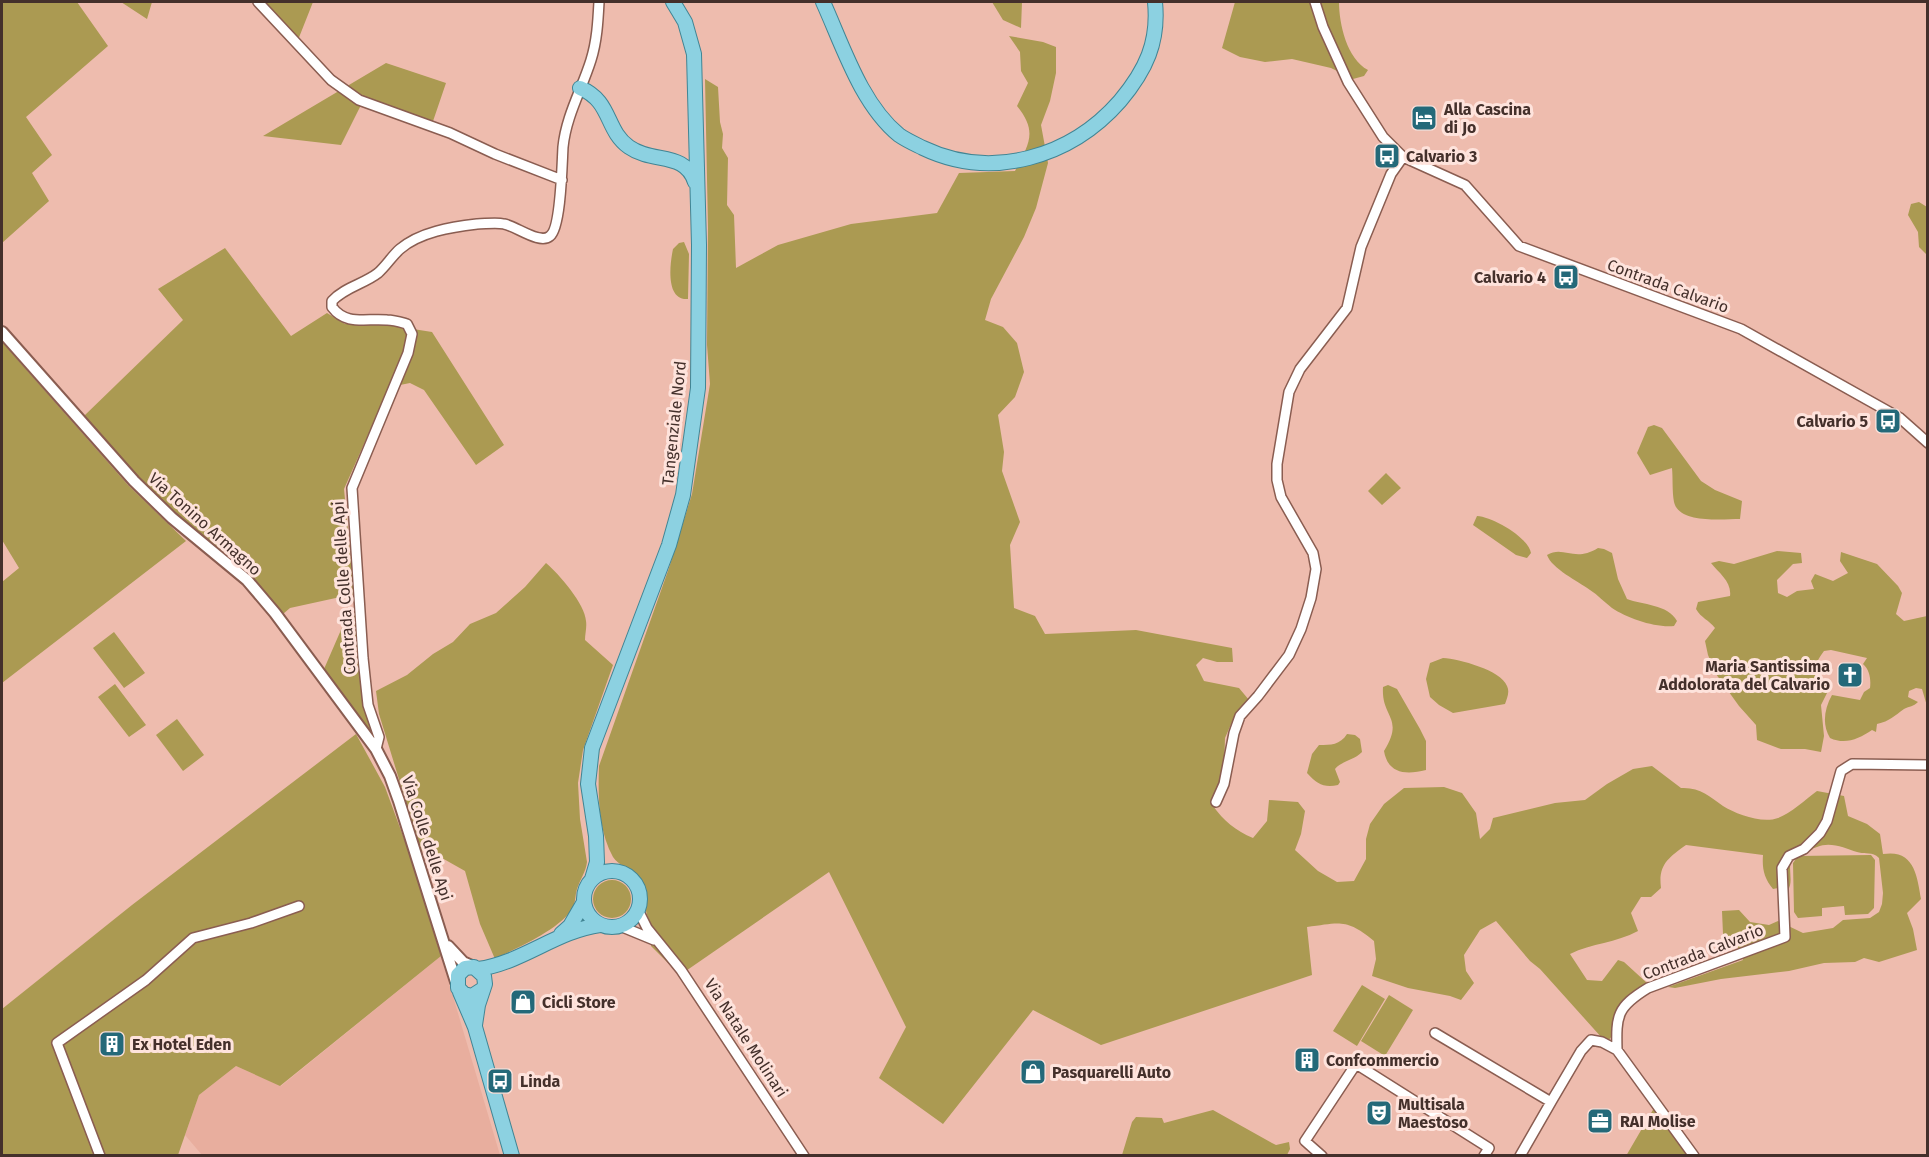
<svg xmlns="http://www.w3.org/2000/svg" width="1929" height="1157" font-family="'Fira Sans',sans-serif">
<style>
.built{fill:#e8ae9e}
.green{fill:#ab9a52}
.lines{fill:none;stroke-linecap:round;stroke-linejoin:round}
.minor-casing{stroke:#8a5d51;stroke-width:12}
.tertiary-casing{stroke:#8a5d51;stroke-width:14}
.primary-casing{stroke:#418594;stroke-width:16}
.minor{stroke:#fff;stroke-width:9}
.tertiary{stroke:#fff;stroke-width:10}
.primary{stroke:#8cd1e1;stroke-width:14}
.labels{text-anchor:middle;dominant-baseline:central;stroke-width:6;stroke-linejoin:round;paint-order:stroke}
.poi-label{font-size:16px;font-weight:bold;fill:#44302b;stroke:#fee3dc;text-anchor:start}
.street-label{font-size:16px;fill:#44302b;stroke:#fee3dc}
</style>
<rect width="100%" height="100%" fill="#eebcae"/>
<!-- built -->
<path class="built" d="M441 956 500 1155H202L185 1135 199 1095 236 1066 281 1086Z"/>
<!-- green -->
<path class="green" d="M2 2H77L108 46 26 117 52 155 32 173 49 201 2 243Z
M121 2H152L147 19Z
M263 2H313L298 40Z
M992 2H1022L1021 28 1003 20Z
M1235 2H1339C1339 24 1347 59 1368 70L1364 76 1353 79 1331 68 1292 59 1265 62 1240 57 1222 48Z
M1009 36 1043 42 1056 47V73L1050 101 1041 125 1048 163 1036 208 1024 237 991 299 985 320 1003 327 1017 343 1024 372 1015 397 998 415 1004 452 1002 471 1020 522 1010 545 1014 608 1035 616 1045 634 1136 630 1232 648 1233 662H1217L1203 658 1196 665 1204 681 1239 688 1249 700 1235 715 1225 738 1224 769 1213 806C1223 820 1236 831 1253 838L1267 821 1269 800 1298 802 1305 811 1301 834 1295 850 1318 871 1337 882 1354 881 1366 859V839L1370 824 1384 804 1404 788 1444 787 1462 793 1476 813 1480 839 1490 829 1493 818 1555 803 1585 800 1607 784 1633 769 1652 766 1681 788C1700 787 1709 796 1723 806 1736 814 1762 824 1778 818 1791 813 1805 800 1817 791L1844 796 1848 816 1867 824 1880 834 1883 854C1914 849 1917 875 1921 899L1907 913 1913 929 1917 950 1879 962 1864 958 1855 962 1824 963 1789 971 1721 979 1675 988 1668 987 1743 960 1736 943 1723 934 1722 911 1739 910 1750 922 1769 925 1778 921 1803 933 1833 928 1843 920 1870 918 1879 912 1882 904 1883 893 1879 858C1872 851 1866 855 1857 852 1845 848 1830 841 1817 847 1810 849 1815 849 1809 851 1802 854 1796 852 1792 859 1787 868 1794 881 1788 890L1778 888 1773 889C1764 878 1762 869 1763 855L1686 845C1668 858 1658 865 1661 888L1651 897H1641L1631 913 1638 931C1616 943 1592 943 1570 954L1587 980 1602 981 1618 960 1624 962 1647 983C1631 996 1609 1013 1612 1036L1608 1041 1602 1038 1540 969 1530 961 1496 921 1480 930 1464 955 1466 971 1474 983 1461 1000 1450 996 1408 988 1372 976 1376 959 1374 941C1346 918 1340 923 1307 927L1312 975 1101 1045 1033 1010 943 1124 879 1078 906 1027 829 872 680 975 651 946C652 941 653 933 652 928 651 922 647 917 646 911 643 896 649 886 635 873 627 866 619 866 613 857 598 830 598 795 599 766L669 568 692 494 710 384 707 345 708 228 705 79 718 87 720 122 723 134 722 148 728 158 727 205 734 215 736 268 778 245 851 224 937 213 959 173 1015 171C1029 144 1038 132 1017 106L1028 83 1021 71 1020 52Z
M386 63 446 83 430 130 361 105 341 145 263 136Z
M1919 202 1927 207V255L1919 247 1918 232 1908 215 1911 204Z
M684 242 689 254 688 299C665 301 670 263 673 249L679 243Z
M225 248 291 336 327 313 345 324H381L432 332 504 445 476 465 424 390 410 383 400 385 392 381 344 489 354 594 290 608 283 614 234 561 170 510 134 473 84 416 183 320 158 289Z
M2 342 128 485 186 541 2 683V582L19 568 2 540Z
M1654 425 1662 428 1701 481 1715 490 1742 501 1740 519C1722 519 1679 524 1674 502 1672 491 1673 478 1672 468L1650 475 1637 453 1648 427Z
M1386 473 1401 488 1382 505 1368 491Z
M1477 516C1493 517 1528 537 1531 553L1527 558 1516 555 1473 525Z
M1598 548 1604 549 1612 553 1618 579 1627 599C1642 605 1668 604 1677 621L1674 626C1655 628 1627 618 1612 608 1604 602 1598 595 1590 590 1578 581 1552 569 1547 555 1564 545 1574 563 1598 548Z
M1777 551 1801 553 1802 563 1793 564 1777 580 1778 593 1787 597 1797 591 1814 589 1811 581 1815 574 1833 581 1848 573 1840 561 1841 552 1877 564 1898 586 1902 593 1896 614 1904 621 1927 616V706L1922 689 1916 688 1909 691 1908 697 1918 702C1913 707 1910 706 1904 709 1894 716 1890 721 1877 724L1876 732 1872 730C1859 739 1845 745 1830 738 1822 725 1824 709 1832 695L1860 700 1864 692 1870 688C1871 680 1870 670 1863 664L1867 658 1831 650 1824 651C1808 672 1820 672 1828 691L1821 705 1824 736 1821 752 1805 749H1781L1757 740 1756 725 1739 706 1716 674 1708 655 1705 641 1715 628C1709 620 1701 618 1696 609L1698 602 1730 596C1732 582 1719 573 1711 563L1719 561 1734 564Z
M546 563C559 574 585 604 586 621 587 627 585 634 585 640L613 665 583 750 578 783 580 819 587 862C586 872 580 879 577 889 575 895 576 901 573 907 562 929 516 948 495 959L480 924 465 871 426 849 421 851 379 714 376 691 407 675 433 654 453 642 470 624 496 613 525 587Z
M344 613H355L364 708 372 733H369L324 669 344 623Z
M114 632 145 673 124 688 93 648Z
M1443 658C1459 659 1501 670 1507 686 1510 692 1507 698 1505 704L1453 713 1439 705 1430 697 1426 679 1430 663Z
M115 684 146 725 129 737 98 697Z
M1388 685 1397 689 1420 729 1426 741V770C1406 775 1388 774 1384 751 1405 717 1381 718 1383 687Z
M177 719 204 755 183 771 156 735Z
M356 734 385 787 410 855 441 956 280 1086 236 1066 199 1095 178 1155 2 1156V1009L132 905Z
M1347 734 1355 735 1360 739 1362 752C1353 761 1341 761 1335 769L1340 782 1338 785C1324 788 1317 784 1307 773L1312 754 1319 745C1331 745 1340 745 1347 734Z
M1871 855 1875 860 1874 908 1868 914 1845 915 1844 906 1822 908V916L1798 918 1794 912 1793 863 1798 856Z
M593 899a19 19 0 1 1 38 0a19 19 0 1 1-38 0Z
M1362 985 1385 999 1357 1046 1333 1031Z
M1389 995 1413 1010 1385 1056 1361 1041Z
M1654 1108 1689 1156H1626Z
M1213 1110 1272 1143 1276 1145 1289 1142 1290 1149 1287 1155H1122L1132 1122 1136 1117 1162 1118 1164 1123Z"/>
<g class="lines">
<!-- minor casing -->
<g class="minor-casing">
<path id="minor" d="M258 2 331 80 359 100 450 133 495 154 562 180
M1315 2 1323 27 1348 82 1383 137 1403 157 1465 185 1519 246 1741 329 1900 418 1928 443
M376 749 379 737 368 705 363 658 352 488 408 353 412 334 407 324C400 322 394 320 387 320 366 318 346 326 332 307V301C345 287 364 284 378 273 386 266 392 256 400 249 420 232 451 227 477 224 485 224 496 222 504 224 516 226 540 245 550 236 561 228 562 163 563 147 566 116 582 89 591 60 597 41 598 21 599 2
M1216 802 1224 784 1234 733 1240 716 1258 696 1289 655 1301 629 1311 598 1316 569 1313 553 1281 497 1277 480V464L1289 392 1300 369 1347 308 1361 247 1391 174 1403 157
M638 910 647 928 681 970 804 1156
M620 926 654 940
M1435 1033 1551 1102 1581 1051 1591 1040 1602 1042 1617 1050 1694 1156
M1617 1050C1616 1015 1617 1007 1648 988L1785 937 1782 868 1789 856 1804 849 1820 833 1827 821 1841 771 1852 764 1928 765
M100 1156 57 1043 146 980 193 938 251 923 299 906
M1322 1156 1305 1141 1356 1064 1489 1148 1484 1156
M1520 1156 1551 1102"/>
</g>
<!-- tertiary casing -->
<g class="tertiary-casing">
<path id="tertiary" d="M2 332 134 481 172 518 247 580 275 613 376 749 390 776 399 801 456 982
M448 946 463 962 474 967"/>
</g>
<!-- primary casing -->
<g class="primary-casing">
<path id="primary" d="M823 2C843 46 861 104 899 135 906 140 915 144 923 148 992 181 1071 157 1120 101 1146 70 1159 42 1155 2
M580 88C612 101 605 130 629 147 653 164 685 151 695 182
M584 899a28 28 0 1 1 56 0a28 28 0 1 1-56 0Z
M592 879 597 862 596 836 588 784 592 748 669 545 683 495 698 388 699 245 694 54 685 22 673 2
M561 934 570 926 584 902
M478 969C522 963 556 931 600 925
M460 992 475 1027 512 1156
M475 1025 478 1005 485 984 484 976 474 967 465 968 458 975V988L464 994 472 996 483 989"/>
</g>
<!-- minor -->
<use href="#minor" class="minor"/>
<!-- tertiary -->
<use href="#tertiary" class="tertiary"/>
<!-- primary -->
<use href="#primary" class="primary"/>
</g>
<!-- icons -->
<defs>
<g id="hotel-square" transform="scale(1.35)"><rect x="-9" y="-9" width="18" height="18" rx="4" fill="#246979" stroke="#fee3dc"/><path d="M-6-4.5h1.5V1H6V5H4.5V3h-9V5H-6ZM-4 0a1.8 1.8 0 1 1 3.6 0ZM.5 0V-2.5h3Q6-2.5 6 0Z" fill="#fff"/></g>
<g id="bus-square" transform="scale(1.35)"><rect x="-9" y="-9" width="18" height="18" rx="4" fill="#246979" stroke="#fee3dc"/><path d="M-5-6H5V4H4V6H2V4H-2V6H-4V4H-5ZM-3.5-4V0h7V-4ZM-3.5 1.2v1.5H-2V1.2ZM2 1.2v1.5H3.5V1.2Z" fill="#fff"/></g>
<g id="church-square" transform="scale(1.35)"><rect x="-9" y="-9" width="18" height="18" rx="4" fill="#246979" stroke="#fee3dc"/><path d="M-1.2-6h2.4v3.5h3.3v2.4h-3.3V6h-2.4V-.1h-3.3v-2.4h3.3Z" fill="#fff"/></g>
<g id="shop-square" transform="scale(1.35)"><rect x="-9" y="-9" width="18" height="18" rx="4" fill="#246979" stroke="#fee3dc"/><path d="M-5-2.5h2.3a2.7 3.5 0 0 1 5.4 0H5L5.5 6h-11ZM-1.5-2.5h3a1.5 2.3 0 0 0-3 0Z" fill="#fff"/></g>
<g id="building-square" transform="scale(1.35)"><rect x="-9" y="-9" width="18" height="18" rx="4" fill="#246979" stroke="#fee3dc"/><path d="M-4-6H4V6H1V3H-1V6H-4ZM-2.5-4.3h1.7v1.8h-1.7ZM.8-4.3h1.7v1.8H.8ZM-2.5-1h1.7V.8h-1.7ZM.8-1h1.7V.8H.8Z" fill="#fff"/></g>
<g id="theatre-square" transform="scale(1.35)"><rect x="-9" y="-9" width="18" height="18" rx="4" fill="#246979" stroke="#fee3dc"/><path d="M-5-5.5Q0-4 5-5.5V0Q5 5 0 6Q-5 5-5 0ZM-3.3-2.5H-1v1.5H-3.3ZM1-2.5H3.3v1.5H1ZM-2.8 1Q0 5.5 2.8 1Z" fill="#fff"/></g>
<g id="office-square" transform="scale(1.35)"><rect x="-9" y="-9" width="18" height="18" rx="4" fill="#246979" stroke="#fee3dc"/><path d="M-6-3h4V-5.5h4V-3h4V5H-6ZM-1-4.5V-3h2v-1.5ZM-6 0V1H6V0Z" fill="#fff"/></g>
</defs>
<g fill-rule="evenodd">
<use href="#hotel-square" x="1424" y="118"/>
<use href="#bus-square" x="1387" y="156"/>
<use href="#bus-square" x="1566" y="277"/>
<use href="#bus-square" x="1888" y="421"/>
<use href="#church-square" x="1850" y="675"/>
<use href="#shop-square" x="523" y="1002"/>
<use href="#building-square" x="112" y="1044"/>
<use href="#building-square" x="1307" y="1060"/>
<use href="#shop-square" x="1033" y="1072"/>
<use href="#bus-square" x="500" y="1081"/>
<use href="#theatre-square" x="1379" y="1113"/>
<use href="#office-square" x="1600" y="1121"/>
</g>
<g class="labels">
<!-- poi labels -->
<g class="poi-label">
<text x="1444" y="109">Alla Cascina<tspan x="1444" dy="18">di Jo</tspan></text>
<text x="1406" y="156">Calvario 3</text>
<text x="1546" y="277" text-anchor="end">Calvario 4</text>
<text x="1868" y="421" text-anchor="end">Calvario 5</text>
<text x="1830" y="666" text-anchor="end">Maria Santissima<tspan x="1830" dy="18">Addolorata del Calvario</tspan></text>
<text x="542" y="1002">Cicli Store</text>
<text x="132" y="1044">Ex Hotel Eden</text>
<text x="1326" y="1060">Confcommercio</text>
<text x="1052" y="1072">Pasquarelli Auto</text>
<text x="520" y="1081">Linda</text>
<text x="1398" y="1104">Multisala<tspan x="1398" dy="18">Maestoso</tspan></text>
<text x="1620" y="1121">RAI Molise</text>
</g>
<!-- street labels -->
<g class="street-label">
<text transform="translate(1668 286) rotate(20)">Contrada Calvario</text>
<text transform="translate(674 423) rotate(-84)">Tangenziale Nord</text>
<text transform="translate(205 524) rotate(42)">Via Tonino Armagno</text>
<text transform="translate(344 588) rotate(-94)">Contrada Colle delle Api</text>
<text transform="translate(427 838) rotate(72)">Via Colle delle Api</text>
<text transform="translate(1703 952) rotate(-21)">Contrada Calvario</text>
<text transform="translate(746 1038) rotate(57)">Via Natale Molinari</text>
</g>
</g>
<!-- border -->
<rect width="1929" height="1157" fill="none" stroke="#44302b" stroke-width="6"/>
</svg>
